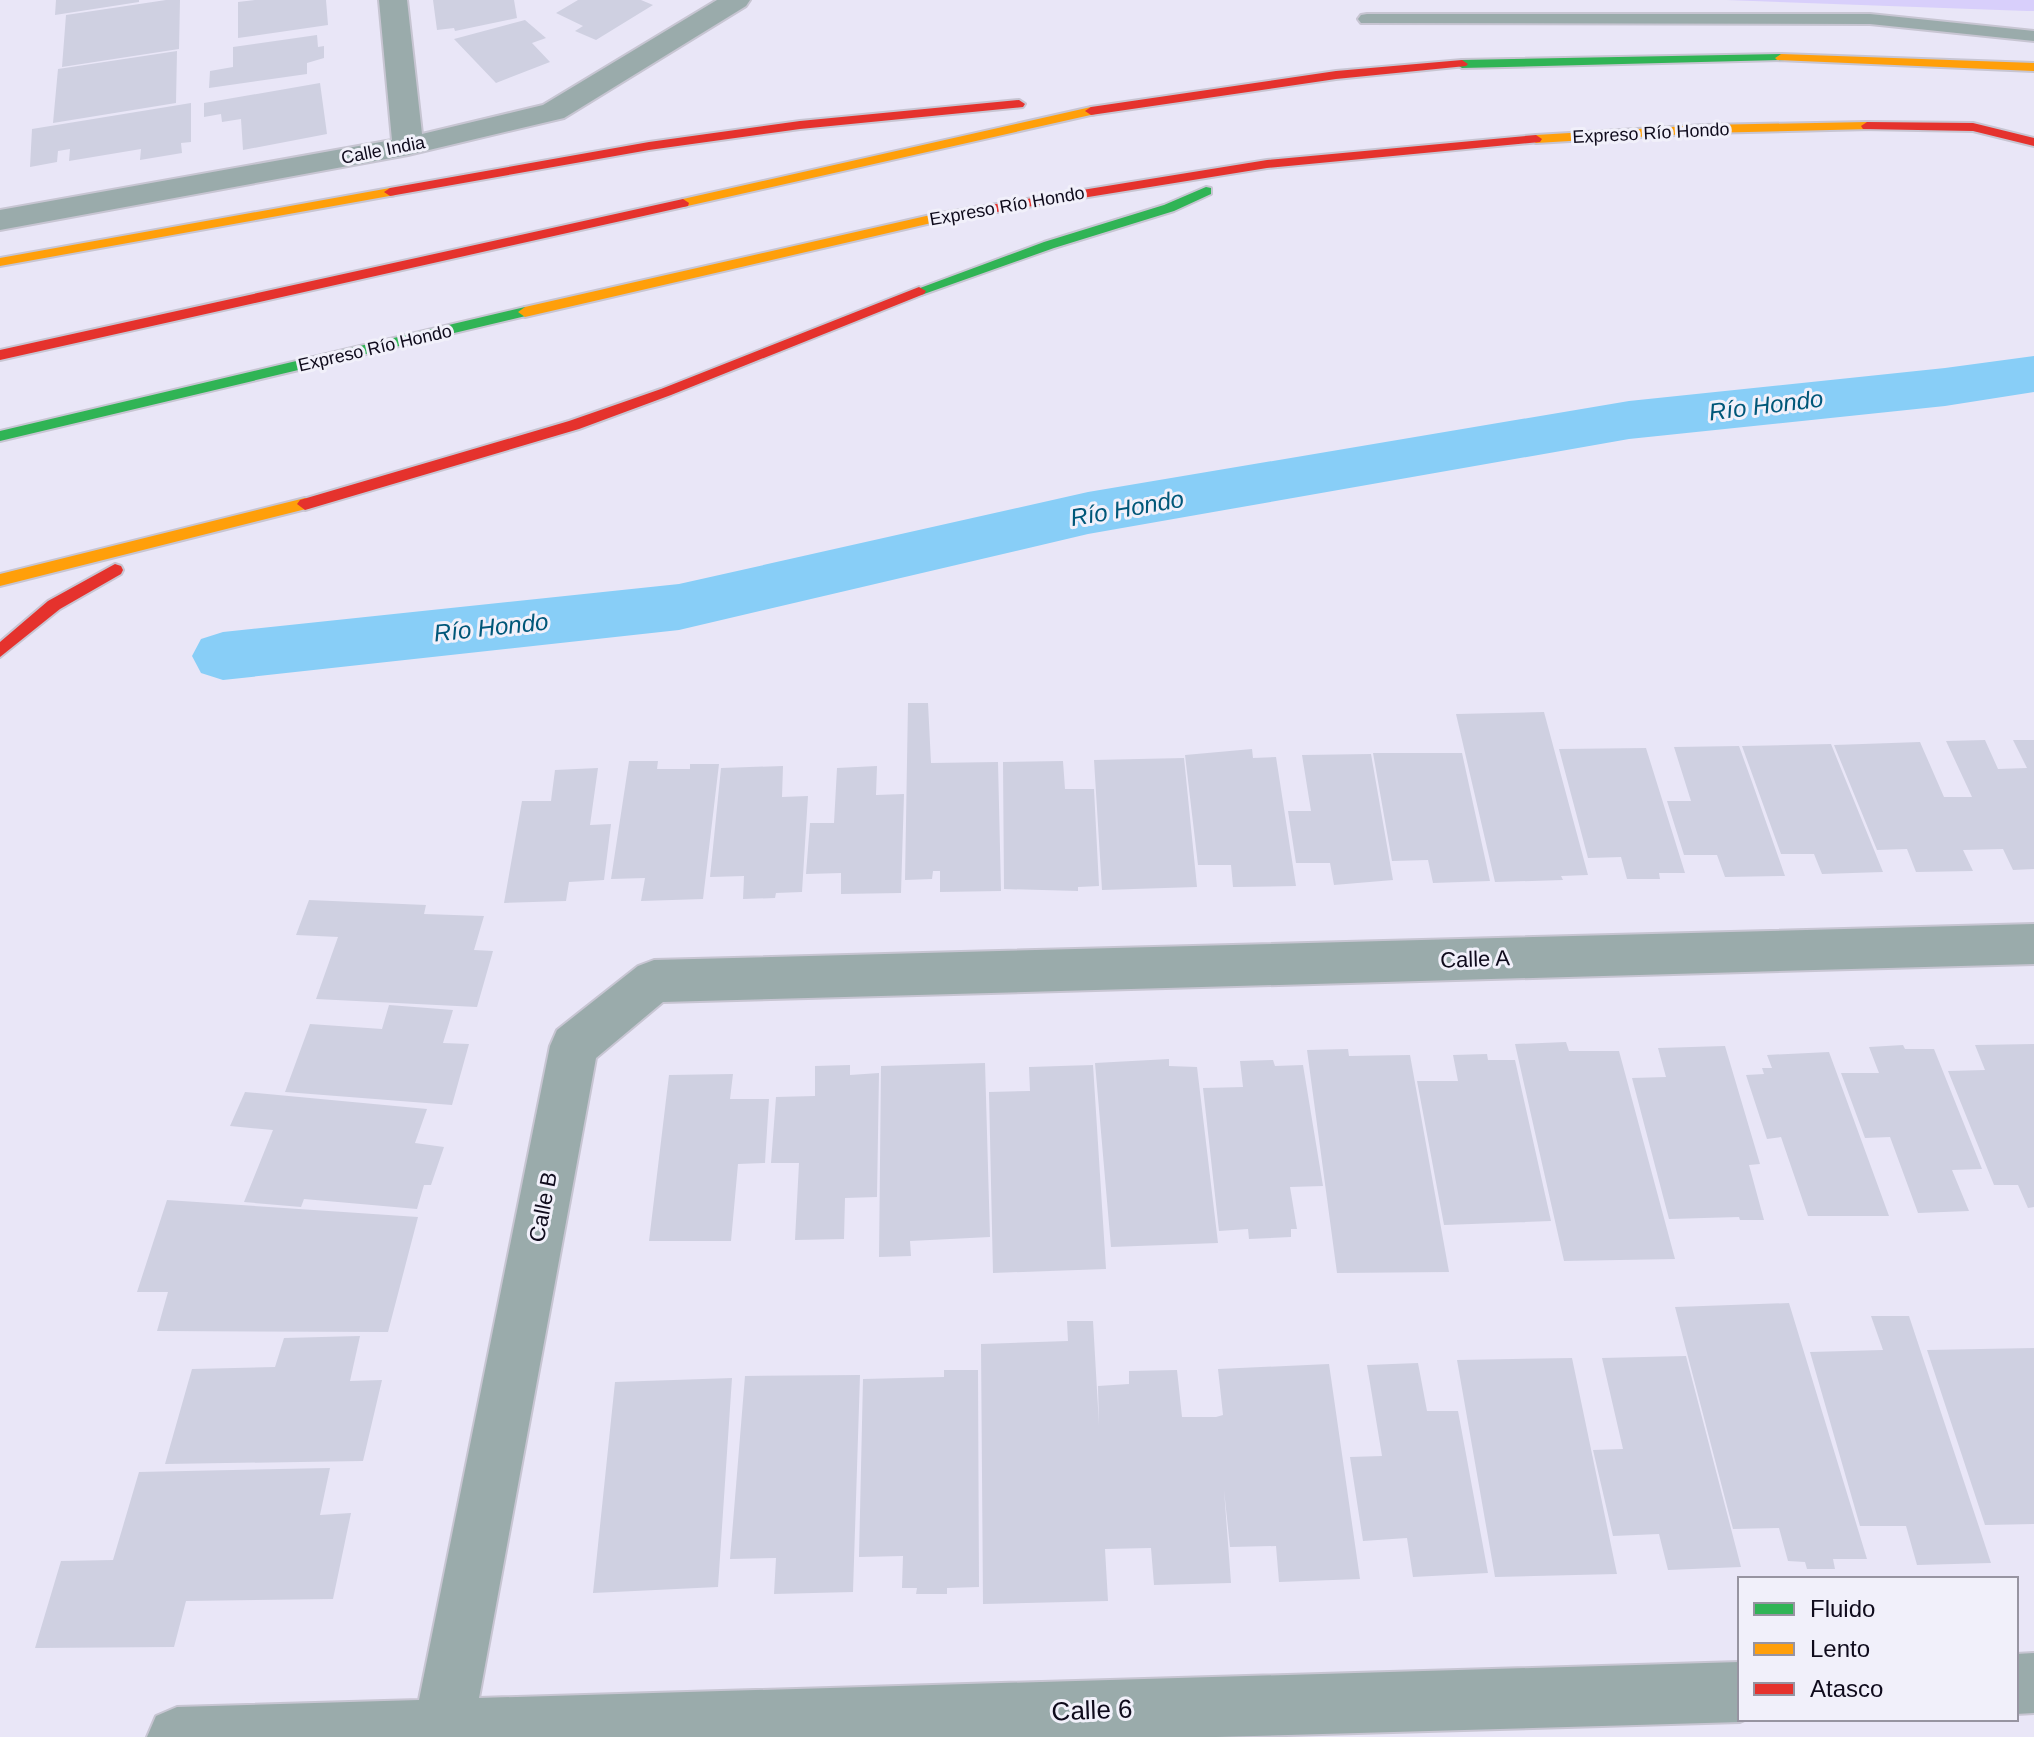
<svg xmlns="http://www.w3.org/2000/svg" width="2034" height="1737" font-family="Helvetica,sans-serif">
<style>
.green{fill:#d8cffb}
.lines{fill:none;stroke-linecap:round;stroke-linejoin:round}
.canal{fill:#88cef7;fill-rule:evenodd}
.building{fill:#cfd0e1}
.lane-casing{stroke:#c7c5d2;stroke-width:4}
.street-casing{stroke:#c7c5d2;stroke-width:4}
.fast-casing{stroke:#c7c5d2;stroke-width:4}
.slow-casing{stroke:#c7c5d2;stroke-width:4}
.jam-casing{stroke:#c7c5d2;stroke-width:4}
.lane{fill:#9aabab;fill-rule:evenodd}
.street{fill:#9aabab;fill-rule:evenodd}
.fast{fill:#30b455;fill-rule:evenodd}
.slow{fill:#ff9f0a;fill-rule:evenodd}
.jam{fill:#e5322d;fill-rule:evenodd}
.labels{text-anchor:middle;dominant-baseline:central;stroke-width:6;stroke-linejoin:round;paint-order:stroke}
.far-street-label{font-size:18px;fill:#0f0b1c;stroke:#f1f0fa}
.street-label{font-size:22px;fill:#0f0b1c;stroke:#f1f0fa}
.water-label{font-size:24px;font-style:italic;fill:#005779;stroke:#f1f0fa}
.near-street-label{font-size:26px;fill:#0f0b1c;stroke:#f1f0fa}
</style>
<rect width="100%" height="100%" fill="#e9e6f7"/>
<!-- green -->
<path class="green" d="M1726 0H2034V11H2027Z"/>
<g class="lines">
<!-- canal -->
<path class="canal" d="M2034 356V392L1945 406 1629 439 1088 534 679 630 223 680 201 673 192 656 201 639 223 632 679 584 1088 492 1629 401 1945 368Z"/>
</g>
<!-- building -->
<path class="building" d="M56 0H139V2L55 15Z
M166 0H180L179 49 62 67 66 15Z
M255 0H326L328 25 238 38V2Z
M433 0H514L517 18 455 31 454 28 437 30Z
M578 0H641L653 5 596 40 575 31 583 26 556 13Z
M525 20 546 38 532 43 550 62 496 83 454 39Z
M317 35 318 47 324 46V58L307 63V74L209 88 210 71 233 67V47Z
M177 51 176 103 53 123 58 69Z
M320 83 327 134 243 150 241 119 222 122 221 114 204 117V103Z
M191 103V142L181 143 182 153 140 160 141 149 69 161 70 149 58 151 57 162 30 167 32 129Z
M908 703H928L931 763 998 762 1001 891 940 892V871H933L932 879 905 880Z
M1544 712 1588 875 1561 876 1563 880 1495 882 1456 714Z
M1985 740 1998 769 2027 768 2013 740H2034V869L2013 870 2003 849 1963 850 1973 871 1916 872 1907 849 1877 850 1834 745 1920 742 1944 797H1972L1946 741Z
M1831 744 1883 872 1822 874 1814 854H1781L1742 746Z
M1739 746 1752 782 1785 876 1725 877 1717 855H1684L1667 801H1691L1674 747Z
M1646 748 1685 873H1659L1660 879H1627L1621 857 1588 858 1559 749Z
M1252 749 1253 758 1276 757 1296 886 1233 887 1231 865H1198L1185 755Z
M1373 753H1462L1490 881 1433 883 1428 860 1392 861Z
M1371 754 1393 880 1334 885 1330 863H1296L1288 811H1311L1302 755Z
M1184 758 1197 887 1102 890 1094 760Z
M629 761H658L657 769H690V764H719L703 899 641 901 645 878 611 879Z
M1063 761 1065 789H1094L1099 886 1078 887V891L1004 889 1003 762Z
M783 766 782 797 808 796 802 892 776 893 775 898 743 899 744 876 710 877 721 768Z
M877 766 876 795 904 794 901 893 841 894V873L806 874 810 823H834L837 768Z
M598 768 590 825 611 824 604 880 569 882 566 901 504 903 522 801H551L555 770Z
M309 900 426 905 424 914 484 916 474 950 493 951 477 1007 316 999 338 937 296 935Z
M389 1005 453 1010 443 1043 469 1044 452 1105 285 1092 310 1024 382 1029Z
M1566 1042 1569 1051H1619L1675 1259 1564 1261 1515 1044Z
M2034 1044V1207L2028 1208 2018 1185H1994L1948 1071 1985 1070 1975 1045Z
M1903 1045 1905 1049H1934L1982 1169 1952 1170 1969 1211 1918 1213 1890 1137 1865 1138 1841 1073H1879L1869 1047Z
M1725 1046 1760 1164 1749 1165 1764 1220H1740L1739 1217 1669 1219 1632 1078 1666 1077 1658 1048Z
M1348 1049 1349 1056 1410 1055 1449 1272 1337 1273 1307 1050Z
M1829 1052 1889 1216H1808L1781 1137 1767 1139 1746 1075 1764 1074 1762 1068H1772L1767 1055Z
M1487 1054 1488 1060H1515L1551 1221 1444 1225 1417 1081H1458L1453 1055Z
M1169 1059V1066L1197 1067 1218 1243 1111 1247 1095 1063Z
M1273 1060 1275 1066 1303 1065 1323 1186 1290 1187 1297 1229H1291V1237L1249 1239 1248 1229 1219 1231 1203 1088 1243 1087 1240 1061Z
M985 1063 990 1237 910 1241 911 1256 879 1257 881 1066Z
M850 1065V1075L879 1073 877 1197 845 1198 844 1239 795 1240 799 1163H771L776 1097 815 1096V1066Z
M1093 1065 1106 1269 993 1273 989 1092 1030 1091 1029 1067Z
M733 1074 730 1099H769L765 1163 738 1164 731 1241H649L669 1075Z
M245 1092 427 1109 415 1143 444 1147 431 1185H424L417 1209 304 1199 301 1207 244 1202 273 1130 230 1126Z
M167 1200 418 1217 388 1332 157 1331 168 1292H137Z
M1789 1303 1867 1559H1833L1835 1569H1807L1805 1562 1788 1561 1779 1528 1733 1529 1675 1307Z
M1871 1316H1909L1991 1563 1917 1565 1906 1526H1860L1810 1352 1883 1350Z
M1067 1321H1093L1099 1425 1098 1386 1129 1384V1371L1177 1370 1182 1417H1216L1223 1415 1218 1369 1329 1364 1360 1579 1279 1582 1276 1546 1230 1547 1224 1490 1231 1583 1154 1585 1151 1548 1105 1549 1108 1601 983 1604 981 1344 1068 1341Z
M360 1336 350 1381 382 1380 363 1461 165 1464 192 1369 275 1367 284 1338Z
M2034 1348V1524L1985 1525 1927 1350Z
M1686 1356 1741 1567 1668 1570 1659 1534 1613 1536 1593 1450 1623 1449 1602 1358Z
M1572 1358 1617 1574 1495 1577 1457 1360Z
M1418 1363 1427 1411H1458L1488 1573 1413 1577 1407 1538 1363 1541 1350 1457 1382 1456 1367 1365Z
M944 1370H978L979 1587 947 1588V1594H916L917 1588H902L903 1556 859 1557 863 1379 944 1377Z
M860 1375 853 1592 774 1594 776 1558 730 1559 745 1376Z
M732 1378 718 1587 593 1593 615 1382Z
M330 1468 320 1515 351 1513 333 1599 186 1601 174 1647 35 1648 61 1561 113 1560 139 1472Z"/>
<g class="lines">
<!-- lane casing -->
<g class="lane-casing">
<path id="lane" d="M1367 14H1870L2034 31V41L1870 24 1361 23 1358 19 1361 15Z"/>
</g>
<!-- street casing -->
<g class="street-casing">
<path id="street" d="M379 0H407L422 134 543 105 717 0H750L746 6 564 118 408 155 0 230V210L392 140Z
M2034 924V964L663 1002 596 1058 479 1698 1740 1662V1719H1747L1740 1722 1216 1737H147L156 1716 177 1707 419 1700 550 1046 557 1030 638 966 654 960Z
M2034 1653V1713L2016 1714V1654Z"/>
</g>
<!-- fast casing -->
<g class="fast-casing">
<path id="fast" d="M1781 54 1787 58 1785 60 1462 68 1456 64 1462 60Z
M1206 187 1211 188V194L1174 211 1054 248 924 294 919 295 912 291 1044 242 1164 205Z
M525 307 532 312 530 315 0 441V431Z"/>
</g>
<!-- slow casing -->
<g class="slow-casing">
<path id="slow" d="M1781 54 2034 63V71L1777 60 1775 58Z
M1091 107 1097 111 1095 114 683 207 677 203 683 199Z
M1867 122 1873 126 1871 129 1705 133 1536 143 1530 139 1536 135 1705 125Z
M390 188 396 192 395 195 0 266V258Z
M935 214 940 215V221L525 317 518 312 525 307Z
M305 498 310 500V508L0 586V574Z"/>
</g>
<!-- jam casing -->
<g class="jam-casing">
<path id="jam" d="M1462 60 1468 64 1466 66 1336 79 1091 115 1085 111 1091 107 1336 71Z
M1019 100 1025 104 1023 107 800 129 649 150 390 196 384 192 390 188 649 142 800 121Z
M1867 122 1973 123 2034 138V146L1973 131 1863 129 1861 126Z
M1536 135 1542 139 1540 142 1267 168 935 222 929 218 935 214 1267 160Z
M683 199 689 203 688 206 0 360V350Z
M919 287 926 291 924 294 671 395 579 429 305 510 297 504 300 500 569 421 661 389Z
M115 564 121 566 123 570 121 574 60 609 0 657V642L48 601Z"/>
</g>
<!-- lane -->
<use href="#lane" class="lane"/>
<!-- street -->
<use href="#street" class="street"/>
<!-- fast -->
<use href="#fast" class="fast"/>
<!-- slow -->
<use href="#slow" class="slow"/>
<!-- jam -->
<use href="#jam" class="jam"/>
</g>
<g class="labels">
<!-- far-street labels -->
<g class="far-street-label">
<text transform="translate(1651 133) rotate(-3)">Expreso Río Hondo</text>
<text transform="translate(383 150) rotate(-11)">Calle India</text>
<text transform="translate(1007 206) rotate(-10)">Expreso Río Hondo</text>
<text transform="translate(375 348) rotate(-13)">Expreso Río Hondo</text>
</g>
<!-- street labels -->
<g class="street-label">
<text transform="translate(1475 959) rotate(-2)">Calle A</text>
<text transform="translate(543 1207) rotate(-79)">Calle B</text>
</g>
<!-- water labels -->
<g class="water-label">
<text transform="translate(1766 405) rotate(-7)">Río Hondo</text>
<text transform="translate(1127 508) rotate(-10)">Río Hondo</text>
<text transform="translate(491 627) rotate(-6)">Río Hondo</text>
</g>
<!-- near-street labels -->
<g class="near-street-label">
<text transform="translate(1092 1710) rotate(-2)">Calle 6</text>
</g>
</g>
<!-- legend -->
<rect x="1738" y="1577" width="280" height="144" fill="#f1f0fa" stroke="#9794a1" stroke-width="2"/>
<rect x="1754" y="1603" width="40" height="12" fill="#30b455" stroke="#9794a1" stroke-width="2"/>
<text x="1810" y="1617" font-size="24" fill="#0f0b1c">Fluido</text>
<rect x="1754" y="1643" width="40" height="12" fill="#ff9f0a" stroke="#9794a1" stroke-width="2"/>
<text x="1810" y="1657" font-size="24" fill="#0f0b1c">Lento</text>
<rect x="1754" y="1683" width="40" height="12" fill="#e5322d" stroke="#9794a1" stroke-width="2"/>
<text x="1810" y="1697" font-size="24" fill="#0f0b1c">Atasco</text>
</svg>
